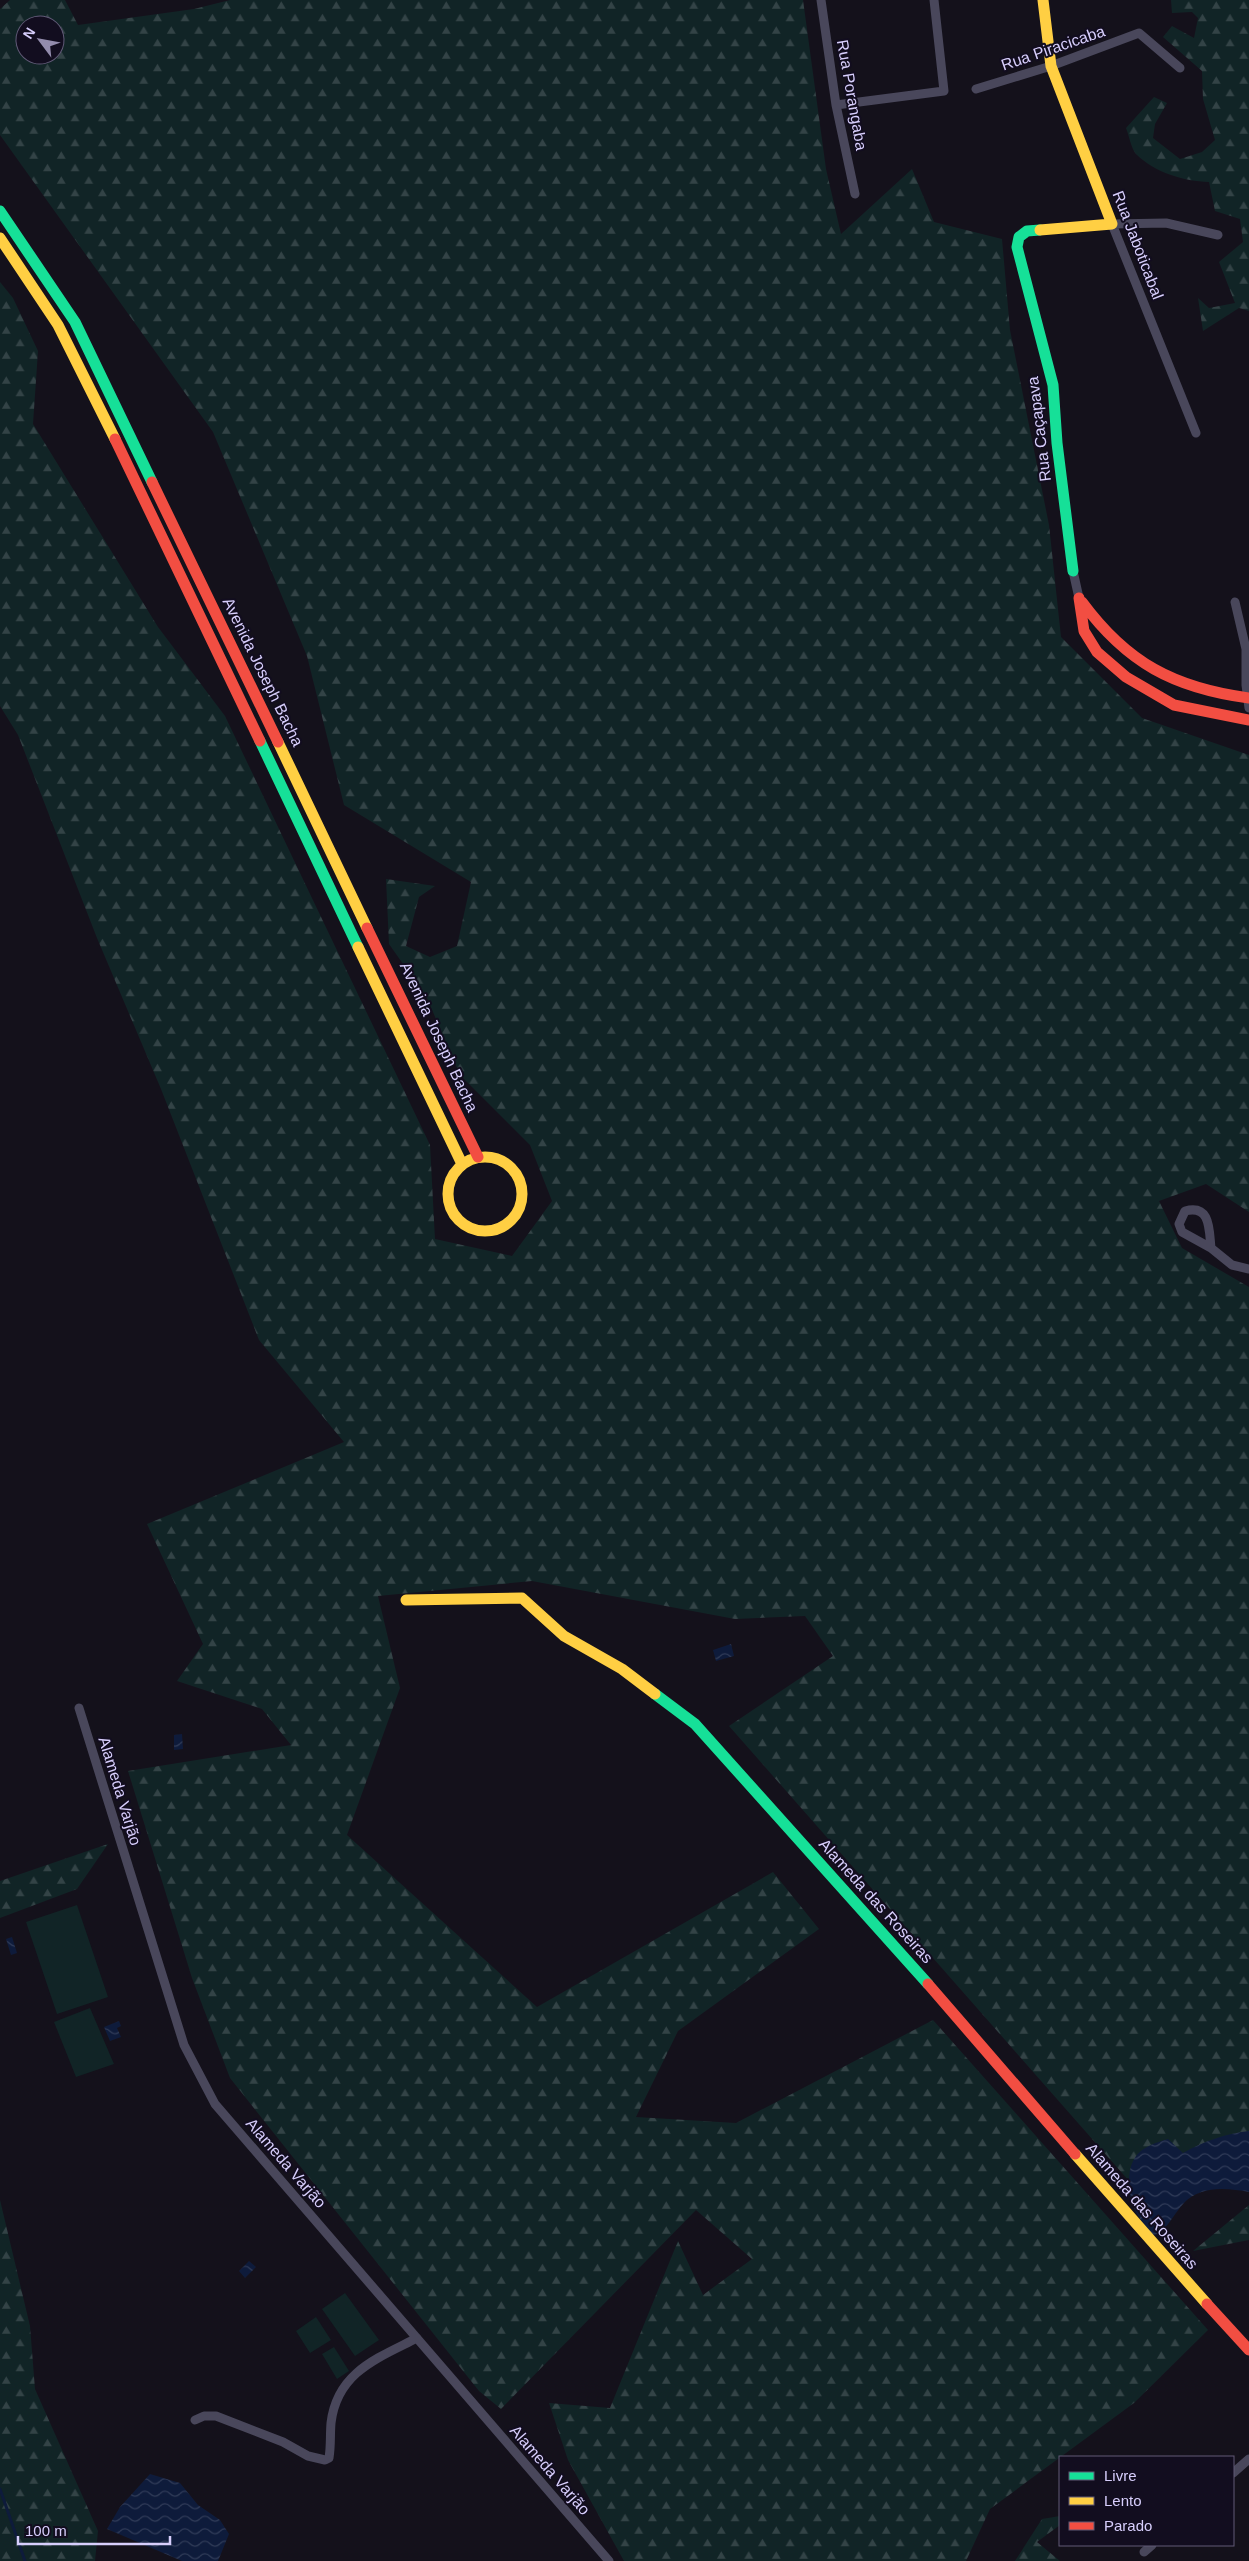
<svg xmlns="http://www.w3.org/2000/svg" width="1249" height="2561" font-family="Helvetica,sans-serif">
<style>
.forest{fill:url(#forest-firs);fill-rule:evenodd}
.pitch{fill:#112426}
.water{fill:url(#water-waves)}
.lines{fill:none;stroke-linecap:round;stroke-linejoin:round}
.stream{stroke:#0e1b3b;stroke-width:3}
.street{stroke:#49475b;stroke-width:9}
.fast{stroke:#16e098;stroke-width:11}
.slow{stroke:#ffcf43;stroke-width:11}
.jam{stroke:#f24e42;stroke-width:11}
.labels{text-anchor:middle;dominant-baseline:central;stroke-width:4;stroke-linejoin:round;paint-order:stroke}
.street-label{font-size:16px;fill:#d7cefc;stroke:#120d1f}
</style>
<defs>
<pattern id="forest-firs" width="22" height="20" patternUnits="userSpaceOnUse" patternTransform="scale(1.25)"><rect width="22" height="20" fill="#112426"/><path d="M5 1l3.5 6h-7zM16 11l3.5 6h-7z" fill="#334346"/></pattern>
<pattern id="water-waves" width="16" height="10" patternUnits="userSpaceOnUse" patternTransform="scale(1.25)"><rect width="16" height="10" fill="#0e1b3b"/><path d="M0 5q4-4 8 0t8 0" fill="none" stroke="#303b58"/></pattern>
</defs>
<rect width="100%" height="100%" fill="#14111b"/>
<!-- forest -->
<path class="forest" d="M10 0H65L78 25 194 9 230 0H803L826 169 841 234 912 169 934 222 1002 239 1010 330 1049 525 1061 637 1142 718 1249 755V1212L1206 1184 1159 1201 1182 1248 1249 1287V2148L1137 2190 729 1726 833 1656 805 1616 735 1619 532 1581 378 1596 400 1688 347 1835 537 2007 773 1872 819 1929 678 2031 636 2117 736 2123 933 2020 1208 2330 1134 2403 990 2509 966 2561H624L568 2460 549 2403 610 2408 678 2241 703 2295 752 2259 696 2210 501 2409 479 2391 230 2078 192 1978 128 1771 291 1745 262 1709 177 1681 203 1644 147 1524 344 1442 259 1340 161 1089 97 938 18 735 0 706V282L13 298 38 351 33 424 158 627 225 716 430 1145 435 1239 512 1256 552 1201 530 1145 460 1075 427 998 389 944 386 879 435 886 419 897 406 946 430 957 457 946 471 882 344 805 307 656 213 432 0 135V9ZM25 25H55V55H25Z
M1171 0H1249V311L1239 308 1203 331 1198 298 1209 308 1235 303 1219 262 1243 242 1240 219 1215 211 1209 182C1184 181 1155 173 1136 154 1131 148 1129 135 1126 128L1154 97 1167 103 1155 124 1153 138 1180 159 1202 152 1215 140 1203 99 1202 71 1163 37 1172 26 1194 38 1198 18 1192 12 1172 13Z
M108 1844 77 1889 0 1918V1881Z
M0 2200 30 2326 35 2389 98 2531 95 2561H0Z
M1249 2205V2240L1193 2251Z
M1060 2516V2525L1037 2542 1060 2561H1015L1042 2519Z"/>
<!-- pitch -->
<path class="pitch" d="M77 1905 108 1997 57 2014 26 1922Z
M90 2008 114 2064 76 2077 54 2022Z
M345 2293 379 2340 355 2356 322 2309Z
M316 2317 331 2340 310 2353 296 2331Z
M334 2347 349 2371 337 2379 322 2354Z"/>
<!-- water -->
<path class="water" d="M731 1644 734 1656 716 1661 713 1650Z
M182 1734 183 1749 174 1750V1735Z
M12 1937 17 1953 11 1955 6 1939Z
M119 2021 121 2026 117 2028 121 2037 110 2041 104 2027Z
M1249 2131V2192C1227 2188 1200 2185 1183 2204 1175 2213 1169 2225 1159 2234L1152 2235C1137 2216 1129 2205 1129 2180 1130 2153 1144 2146 1168 2139L1183 2153C1204 2141 1225 2134 1249 2131Z
M249 2261 256 2267 245 2278 239 2271Z
M150 2474 180 2483 198 2505 220 2520 229 2534 218 2561H182L107 2529 120 2507Z"/>
<g class="lines">
<!-- stream -->
<path class="stream" d="M0 2489 25 2561"/>
<!-- street -->
<path class="street" d="M821 0 836 105 855 194
M976 89 1051 66 1139 33 1180 68
M836 105 944 91 934 0
M1196 433 1112 224 1166 223 1218 235
M1073 571 1079 598
M1235 602 1246 649V685L1249 708
M1211 1248C1209 1230 1211 1204 1185 1211L1179 1224 1182 1232 1211 1248 1232 1265 1249 1269
M79 1708 184 2045 215 2104 609 2561
M195 2420 204 2416H216L283 2442 308 2456 325 2460 329 2458C331 2446 330 2435 331 2423 337 2372 378 2358 417 2338
M1233 2473 1249 2459
M1144 2552 1152 2545"/>
<!-- fast -->
<path class="fast" d="M0 211 75 322 152 482
M1040 230 1027 231 1019 237 1017 247 1053 385 1057 443 1073 571
M260 741 358 947
M655 1694 695 1724 928 1984"/>
<!-- slow -->
<path class="slow" d="M1040 230 1112 224 1051 66 1043 0
M0 238 58 325 115 439
M278 742 367 928
M358 947 462 1164
M448 1194a37 37 0 1 1 74 0a37 37 0 1 1-74 0Z
M406 1600 522 1598 564 1636 622 1669 655 1694
M1075 2154 1207 2304"/>
<!-- jam -->
<path class="jam" d="M115 439 260 741
M152 482 278 742
M1079 598 1084 631 1097 652 1126 677 1174 705 1249 720
M1082 602C1127 663 1174 688 1249 698
M367 928 478 1157
M928 1984 1075 2154
M1207 2304 1249 2350"/>
</g>
<g class="labels">
<!-- street labels -->
<g class="street-label">
<text transform="translate(1053 48) rotate(-19)">Rua Piracicaba</text>
<text transform="translate(852 95) rotate(80)">Rua Porangaba</text>
<text transform="translate(1138 245) rotate(69)">Rua Jaboticabal</text>
<text transform="translate(1039 429) rotate(-97)">Rua Caçapava</text>
<text transform="translate(263 672) rotate(64)">Avenida Joseph Bacha</text>
<text transform="translate(439 1037) rotate(65)">Avenida Joseph Bacha</text>
<text transform="translate(120 1791) rotate(73)">Alameda Varjão</text>
<text transform="translate(876 1901) rotate(48)">Alameda das Roseiras</text>
<text transform="translate(286 2163) rotate(49)">Alameda Varjão</text>
<text transform="translate(1142 2206) rotate(49)">Alameda das Roseiras</text>
<text transform="translate(550 2470) rotate(49)">Alameda Varjão</text>
</g>
</g>
<!-- legend -->
<rect x="1059" y="2456" width="175" height="90" fill="#120d1f" stroke="#615a77"/>
<rect x="1069" y="2472" width="25" height="8" fill="#16e098" stroke="#615a77"/>
<text x="1104" y="2481" font-size="15" fill="#d7cefc">Livre</text>
<rect x="1069" y="2497" width="25" height="8" fill="#ffcf43" stroke="#615a77"/>
<text x="1104" y="2506" font-size="15" fill="#d7cefc">Lento</text>
<rect x="1069" y="2522" width="25" height="8" fill="#f24e42" stroke="#615a77"/>
<text x="1104" y="2531" font-size="15" fill="#d7cefc">Parado</text>
<!-- north arrow -->
<g transform="translate(40 40) rotate(302)"><circle r="24" fill="#120d1f" stroke="#615a77"/>
<path d="M0-4L9 19L0 12L-9 19Z" fill="#938cad"/>
<text y="-8" font-size="14" font-weight="bold" text-anchor="middle" fill="#d7cefc">N</text>
</g>
<!-- scale -->
<path d="M18 2536v8h152v-8" fill="none" stroke="#d7cefc" stroke-width="2.5"/>
<text x="25" y="2536" font-size="15" fill="#d7cefc" stroke="#120d1f" stroke-width="4" paint-order="stroke">100 m</text>
</svg>
